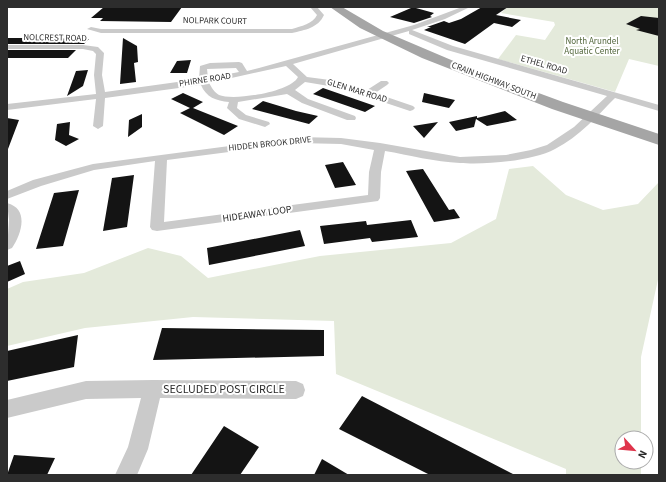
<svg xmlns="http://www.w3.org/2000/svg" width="666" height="482" font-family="'Source Sans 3',sans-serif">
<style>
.green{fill:#e4eadb}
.building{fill:#141414}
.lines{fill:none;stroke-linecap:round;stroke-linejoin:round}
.minor{fill:#cacaca;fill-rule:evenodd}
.primary{fill:#a5a5a5;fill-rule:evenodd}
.labels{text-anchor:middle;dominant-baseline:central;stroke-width:4;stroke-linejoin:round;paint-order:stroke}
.far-street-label{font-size:9px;fill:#2d2d2d;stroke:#fff}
.far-park-label{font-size:9px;fill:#53673c;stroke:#fff}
.street-label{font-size:10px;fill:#2d2d2d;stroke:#fff}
.near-street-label{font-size:12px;fill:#2d2d2d;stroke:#fff}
</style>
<rect width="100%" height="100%" fill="#fff"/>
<!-- green -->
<path class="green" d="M507 7H659V66L629 59 615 92 498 59 516 35 545 40 555 25 554 22 501 13Z
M533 166 566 195 603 210 638 204 659 182V275L641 357V438H622V462H641V475H566V469L336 374 334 321 193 317 85 328 7 346V289L23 282 84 273 148 248 181 256 208 278 320 256 451 243 496 219 509 169Z"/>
<!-- building -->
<path class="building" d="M104 7H182L171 22 100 21 103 18H91Z
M482 7H508L496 15 521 20 512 27 494 23 465 44 424 30 431 27H427L444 21 449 23 461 19Z
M411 8H416L434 13 430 16 432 17 414 23 390 17Z
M641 16 659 18V36L636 30 640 29 626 24Z
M7 38H38L89 39 84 44H7Z
M123 38 137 46 138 62 134 63 136 82 120 84Z
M7 50H76L68 58H7Z
M191 60 187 73H170L177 61Z
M88 70 83 86 67 96 76 71Z
M323 88 375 106 365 112 313 94Z
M183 93 203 102 193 108 238 126 224 135 180 113 190 108 171 99Z
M424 93 455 100 449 108 422 102Z
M263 101 296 111 318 116 309 124 252 109Z
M505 111 517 120 487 126 476 119 474 127 456 131 449 122 477 116V118Z
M142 114V127L128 137 129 120Z
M7 118 19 120 8 149H7Z
M70 122 69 135 79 139 66 146 55 140 57 124Z
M438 122 424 138 413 126Z
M343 162 356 185 335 188 325 165Z
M423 169 449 210 454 209 460 218 434 222 406 171Z
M134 175 127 227 103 231 112 178Z
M79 190 63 246 36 249 54 193Z
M411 220 418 237 372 242 370 238 324 244 320 226 366 221 367 225Z
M300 230 305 246 209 265 207 248Z
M20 261 25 274 7 282V266Z
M162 328 324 330V356L153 360Z
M78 335 74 367 7 381V351Z
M362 396 515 475H430L339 429Z
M224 426 259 447 240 475H191Z
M14 455 55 458 47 475H7Z
M322 459 349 475H314Z"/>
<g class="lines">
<!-- minor -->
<path class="minor" d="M310 7H317L324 15C318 28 305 30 292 33H101L87 29 91 27 101 29H292C301 26 313 24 317 15Z
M462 7H470L445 19 412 30 453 46 659 105V111L615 98C597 116 579 137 555 149 533 161 485 165 460 163 435 162 409 155 385 151L381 172 380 198 378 201 157 231 152 230 150 227 155 161 94 170 41 186 7 199V191L33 180 93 164 298 137 341 138 380 143 460 157 506 155 531 150 547 145 574 127 607 96 447 50 409 34V31L293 64 307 77 330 80 367 90 381 81H387L389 83 387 85 375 93 413 106 415 108 413 110 410 111 341 88 305 82 295 90 308 99 355 116 356 118 355 120H347L302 103 287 94 238 102 237 108 246 115 269 122 270 124 265 127 239 119 227 108 229 102C216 101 206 97 201 85L105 98 103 126 98 129 93 126 96 99 7 110V104L96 94 94 75 96 54 93 51 83 49H7V45H83L98 47 104 53 102 75 105 92 199 79 200 66 210 63 239 62 242 63 247 71 259 68 414 25ZM286 66 298 77C291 92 234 101 219 95 214 92 212 88 209 83ZM236 68 239 72 208 78 207 69ZM298 143 341 144 374 150 369 172 368 195 164 222 167 160Z
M7 203C30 209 21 235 12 248L7 250 9 220Z
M153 380 296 381 303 384 305 390 303 396 296 399 160 398 148 449 137 475H115L128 447 141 398 86 399 7 418V400L86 381Z"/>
<!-- primary -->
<path class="primary" d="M330 7H342L383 31 463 65 563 102 659 134V145L552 109 422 58 360 28Z"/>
</g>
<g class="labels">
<!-- far-street labels -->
<g class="far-street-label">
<text transform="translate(215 21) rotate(1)">NOLPARK COURT</text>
<text transform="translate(55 38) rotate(1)">NOLCREST ROAD</text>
<text transform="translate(544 65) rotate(16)">ETHEL ROAD</text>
<text transform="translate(205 80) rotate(-9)">PHIRNE ROAD</text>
<text transform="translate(494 81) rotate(21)">CRAIN HIGHWAY SOUTH</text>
<text transform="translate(357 91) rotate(17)">GLEN MAR ROAD</text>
<text transform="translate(270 144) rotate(-6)">HIDDEN BROOK DRIVE</text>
</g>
<!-- far-park labels -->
<g class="far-park-label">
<text x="592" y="41">North Arundel<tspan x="592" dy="10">Aquatic Center</tspan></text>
</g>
<!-- street labels -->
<g class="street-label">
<text transform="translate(257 214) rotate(-8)">HIDEAWAY LOOP</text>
</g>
<!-- near-street labels -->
<g class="near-street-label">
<text x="224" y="389">SECLUDED POST CIRCLE</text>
</g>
</g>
<!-- border -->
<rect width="666" height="482" fill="none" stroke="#2d2d2d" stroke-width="16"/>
<!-- north arrow -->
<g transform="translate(634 450) rotate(117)"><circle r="19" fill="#ffffff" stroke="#ababab"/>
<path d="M0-3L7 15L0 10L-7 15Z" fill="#df344b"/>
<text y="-6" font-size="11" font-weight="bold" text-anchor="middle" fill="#2d2d2d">N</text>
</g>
</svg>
